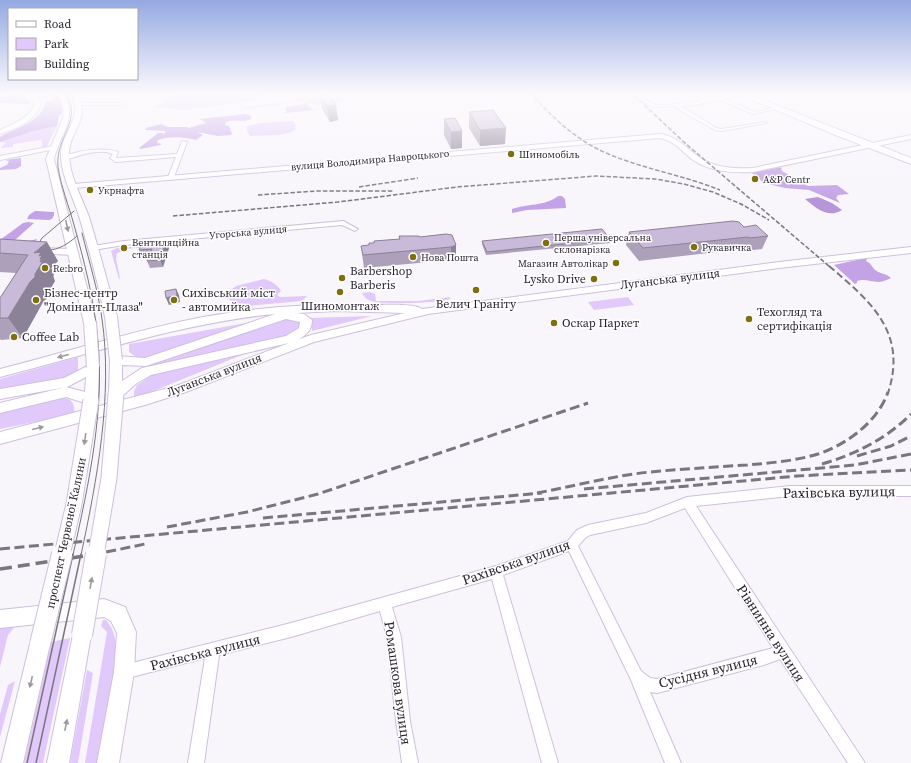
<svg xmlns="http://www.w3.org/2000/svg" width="911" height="763" font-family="'Source Serif 4',serif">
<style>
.green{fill:#e1c9fb}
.forest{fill:#c4a2e6}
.water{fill:#b695d8}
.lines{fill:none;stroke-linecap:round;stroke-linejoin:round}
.minor-casing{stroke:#cec0dd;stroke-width:2}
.tertiary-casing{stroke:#cec0dd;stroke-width:2}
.secondary-casing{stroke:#cec0dd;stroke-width:2}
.primary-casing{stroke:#cec0dd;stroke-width:2}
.minor{fill:#fff;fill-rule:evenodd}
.tertiary{fill:#fff;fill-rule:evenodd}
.secondary{fill:#fff;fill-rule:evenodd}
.primary{fill:#fff;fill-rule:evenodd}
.tram-far1{stroke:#7a757e;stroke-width:1}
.tram{stroke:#7a757e;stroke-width:1.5}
.rail-far3{stroke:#7a757e;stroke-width:1.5;stroke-dasharray:4.5 2;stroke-linecap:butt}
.rail-far2{stroke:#7a757e;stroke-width:2;stroke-dasharray:7 3.5;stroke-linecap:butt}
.rail-far1{stroke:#7a757e;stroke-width:3;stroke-dasharray:10 4.5;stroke-linecap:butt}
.rail{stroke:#7a757e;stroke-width:3.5;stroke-dasharray:12 6;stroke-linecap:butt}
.secondary-bridge-far2-casing{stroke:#cec0dd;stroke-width:14;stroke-linecap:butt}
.secondary-bridge-far1-casing{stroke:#cec0dd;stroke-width:17;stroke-linecap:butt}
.secondary-bridge-casing{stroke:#cec0dd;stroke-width:22;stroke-linecap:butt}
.secondary-bridge-far2{stroke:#fff;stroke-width:12}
.secondary-bridge-far1{stroke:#fff;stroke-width:15}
.secondary-bridge{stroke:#fff;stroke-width:20}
.wall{fill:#aca0ba}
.shaded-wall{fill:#8c8297}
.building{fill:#c8bad8;stroke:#8c8297}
.oneway{fill:#9d9a9f}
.poi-dot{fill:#7e7010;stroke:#fff;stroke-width:1.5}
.labels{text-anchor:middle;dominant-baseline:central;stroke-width:3;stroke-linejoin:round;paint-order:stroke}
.far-poi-label{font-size:10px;fill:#251f2a;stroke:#fff;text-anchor:start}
.far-street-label{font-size:10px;fill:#251f2a;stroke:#fff}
.poi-label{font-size:12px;fill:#251f2a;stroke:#fff;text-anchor:start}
.street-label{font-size:12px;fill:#251f2a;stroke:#fff}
.near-street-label{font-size:14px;fill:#251f2a;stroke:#fff}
</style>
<rect width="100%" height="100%" fill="#f8f5fb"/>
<!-- green -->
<path class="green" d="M181 93H263L254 101 190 109 179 110 169 108H160L156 106 167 103 161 99 177 96Z
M296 96 306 99 348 97 342 98V101L339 103 316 105 306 102H298L240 110 246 107 301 100Z
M293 121 296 125 295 130 289 133 279 135 250 136 247 131V126L260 123Z
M57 126 46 148 43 149 41 140C31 141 22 143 13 144V147L0 148 6 143 0 142 34 131Z
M139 246 140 248C132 247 125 251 117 253L116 259 120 278 119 279 111 251 117 248Z
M264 279C271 281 277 284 281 291L277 295 280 297 307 296 302 301 236 307 225 294 236 286Z
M370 292 375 294 376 301H418L450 297V299C441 303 380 305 371 301 367 300 364 297 362 293Z
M628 297 634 305 594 310 588 302Z
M372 316 312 331V324L309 318Z
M287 319C293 320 300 320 301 326L295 334 148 369V365Z
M252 322 151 357 138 358 129 352V344Z
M249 352 134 399V391L137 385 152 375Z
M78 357V370L72 377 0 392V379Z
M63 397V398C73 398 75 405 74 414L0 429V413Z
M103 620H106C115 630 116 643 117 656L97 763H85L107 632 101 626Z
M17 624 8 635 0 667V628Z
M70 638 43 763H24L51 642Z
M87 670 93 673 78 763H70Z
M15 681 0 737V714L8 685Z"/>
<!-- forest -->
<path class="forest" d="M10 93H24L30 104 0 103V96L7 95Z
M40 93H56L62 100V114L59 116 57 126 34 131 0 142V137C16 128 41 122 46 102L53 100 52 96 46 97 45 95Z
M307 103 309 104 307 106 314 110 285 113 287 111 285 109 287 107Z
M245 114 250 115 252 118C244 124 236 118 226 122L225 125 229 126 232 134 231 135 218 136 197 132 203 135 196 140C183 137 171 136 158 140L157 143 162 144 160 145 141 149 139 148 158 133H163V135L166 131 187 132 145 130 146 128 161 124 168 127H187L189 128 206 123 200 119Z
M21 158V166L16 169 0 170V168L7 165 9 161 5 160Z
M781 167 782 171 808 186 837 185 849 194 838 195 836 198 840 203 809 190 785 188 764 183 751 172Z
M558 196H562L565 199 566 208 527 210 512 213V209C526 204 546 206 558 196Z
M35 211 54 212V215L52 219 49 220 27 219 29 215Z
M28 222 34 223 15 240 29 241 37 239 33 245 0 240 23 223Z
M861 259H867L866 261C872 264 871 266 875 270 880 274 886 273 891 278 875 287 870 277 857 281V283L855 284 834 265Z"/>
<!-- water -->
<path class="water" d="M818 197 832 203 842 210C828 219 816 208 805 199Z"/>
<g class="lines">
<!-- minor casing -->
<g class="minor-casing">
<path id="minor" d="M299 93H303L310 102H306Z
M629 93C639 93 645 101 654 104 663 107 695 102 704 100L691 93H697L709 99 744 93V95L725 99 754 112 778 107 780 108 753 114 720 100 693 105 681 106 716 128 722 129 765 122 767 123 722 131 715 130 679 110 676 106 653 107Z
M80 103H124L126 104 124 105H78Z
M182 141 187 142 174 177 171 179 168 177 176 157 116 162 110 158 113 154C98 148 79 156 65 160L62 158C75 150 104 147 118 152L116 158H117L177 154Z
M53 146 55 147V149L0 160V156Z
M343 221 358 229 355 231 342 225 124 245 93 250 90 248 93 246 124 241Z
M790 486H911V496H790L696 506 865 763H848L780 659 764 665 657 693 650 692 681 763H665L631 680 569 551 503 575 558 763H542L492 579 392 607 401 637 410 721 418 763H402L396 721 387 637 380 611 291 637 219 655 204 763H188L205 658 124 679 119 677 117 672 119 667 124 665 291 623 496 566 568 541 577 530 588 525 646 513 687 497ZM685 508 773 648 657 679 650 678 641 671 578 546 585 538 590 535 646 523Z"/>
</g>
<!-- tertiary casing -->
<g class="tertiary-casing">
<path id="tertiary" d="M28 93H34L41 103C36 121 16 129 0 134V130C14 124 30 118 35 103Z
M660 134C677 136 686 148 699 157 715 168 734 169 753 168L911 135V139L753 172C732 173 711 172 693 160 682 152 674 140 660 138L74 188 70 186 74 184Z
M37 248 73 249 78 252 73 255 34 253 32 251Z"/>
</g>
<!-- secondary casing -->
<g class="secondary-casing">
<path id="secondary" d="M58 93H64C78 119 60 134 54 159L96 323 94 326H86L84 323 46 159 63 118 64 110 62 102Z
M71 93H77C92 119 68 132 69 156 70 177 82 198 89 217 99 250 108 284 117 317L115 320H107L105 317C98 283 89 249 79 216 73 197 62 177 61 157 60 132 85 119 71 93Z
M911 247V253L779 268 428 314 314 342 186 392 145 405 0 444V432L176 386 289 343 151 375 137 383 121 397 116 399 111 397 109 394 110 360 112 357 116 356 145 358 275 314C181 323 92 354 0 377V369C68 352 134 330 203 317 259 307 317 303 374 305 385 305 415 303 422 309L779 262ZM336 311 405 313 311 335 297 340C306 336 312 330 312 320L304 314 296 313ZM286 319 300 322 299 328 286 336 142 368 122 381V365L146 366Z
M93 363 97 364 99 367 98 400 96 403 91 405 66 397 0 413V403L66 387 85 392 86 377 67 387 0 399V389L64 378Z
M104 599 125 607 136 632 134 672 119 763H97L114 672 117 633 111 621 104 617 0 628V610Z
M82 626 89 628 91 635 69 763H47L73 635 75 628Z
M40 634 47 637 50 644 23 763H1L30 644 33 637Z"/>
</g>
<!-- primary casing -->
<g class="primary-casing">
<path id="primary" d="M736 93H746L911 158V164L833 134Z"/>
</g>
<!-- minor -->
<use href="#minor" class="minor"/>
<!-- tertiary -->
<use href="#tertiary" class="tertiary"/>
<!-- secondary -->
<use href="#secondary" class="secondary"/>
<!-- primary -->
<use href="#primary" class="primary"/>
<!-- tram-far1 -->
<path class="tram-far1" d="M66 93C83 121 55 137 58 167 61 187 69 206 74 225 84 260 93 296 97 332 106 406 89 483 73 555
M74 211 42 238 37 246C50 256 67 245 77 236
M81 555C97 480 113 395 102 319 98 290 89 261 82 233"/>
<!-- tram -->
<path class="tram" d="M27 763 73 554
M36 763 81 554"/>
<!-- rail-far3 -->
<path class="rail-far3" d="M530 93C552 117 576 140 606 153 643 169 683 175 720 190
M629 93 640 101 686 144 830 267
M359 187 418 178
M258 195 317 191H393
M173 216 338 202 457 187 596 176 655 179 684 184 713 192 741 204 769 220"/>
<!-- rail-far2 -->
<path class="rail-far2" d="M829 266C870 301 908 332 888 393"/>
<!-- rail-far1 -->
<path class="rail-far1" d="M857 456 891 446 911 436
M822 464C856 454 886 439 911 414
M584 489 855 465 911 454
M537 493C574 486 612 476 650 472 682 469 714 467 747 465 770 463 795 461 818 454 848 444 878 421 888 392
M263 518 542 493
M167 527 247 512 318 494 588 403
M0 549 797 476 911 470
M92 555 145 544"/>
<!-- rail -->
<path class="rail" d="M0 569 97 554"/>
<!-- secondary-bridge-far2 casing -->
<g class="secondary-bridge-far2-casing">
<path id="secondary-bridge-far2" d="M111 317 116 360
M90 323 93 367"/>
</g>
<!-- secondary-bridge-far1 casing -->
<g class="secondary-bridge-far1-casing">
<path id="secondary-bridge-far1" d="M62 555 74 504 91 400
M96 555 109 478 116 394"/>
</g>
<!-- secondary-bridge casing -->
<g class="secondary-bridge-casing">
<path id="secondary-bridge" d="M82 635 96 554
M40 644 62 554"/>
</g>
<!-- secondary-bridge-far2 -->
<use href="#secondary-bridge-far2" class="secondary-bridge-far2"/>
<!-- secondary-bridge-far1 -->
<use href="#secondary-bridge-far1" class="secondary-bridge-far1"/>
<!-- secondary-bridge -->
<use href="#secondary-bridge" class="secondary-bridge"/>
</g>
<!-- wall -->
<path class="wall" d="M319 94 338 120 330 122 322 109Z
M469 112 505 144 480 146 469 128Z
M444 119 462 148 451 149 444 135Z
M744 227 768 236 762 249 745 251 743 249 639 261 626 245 629 232Z
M446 234 456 258 451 260 364 268 361 246 369 245 399 239V236L420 237Z
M0 239 58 261 51 268 53 272V273L54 275 53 276 54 278V279L55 281 47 294 48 297 43 302 23 338 1 340 0 339V298L16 273 0 272Z
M610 239V243L486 255 482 244V241Z
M166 241 169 248 163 267 150 268 147 261 149 256H142L139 250Z"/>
<!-- shaded-wall -->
<path class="shaded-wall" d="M336 105 338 120 330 122 327 106Z
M506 128 505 144 480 146V130Z
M462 131V148L451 149V132Z
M166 241 169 248 163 267 160 260Z
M47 242 58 261 51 268 53 272V273L54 275 53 276 54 278V279L55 281 47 294 48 297 43 302 23 338 8 318 35 274 34 253Z
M456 245V258L451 260V247Z
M176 289 179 295 180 302 169 305 166 298Z"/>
<!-- building -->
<path class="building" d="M328 93 336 105 327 106 319 94Z
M493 110 506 128 480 130 469 112Z
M455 118 462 131 451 132 444 119Z
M733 221 739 222 744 227 756 225 768 236 750 238 748 237 643 248 629 232Z
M602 229 610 239 487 252 482 241Z
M446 234 452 235 456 245 451 247 363 255 361 246 369 245V243H374V241L400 239 399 236H419L420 237Z
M0 239 47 242 34 253 41 252 39 256 42 255 40 259 42 258 40 262 43 261 35 274V277L30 282 8 318H0V298L28 255 0 253Z
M166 241 160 260 147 261 152 249 139 250 142 244Z
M176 289 177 295 166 298 165 291Z"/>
<!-- one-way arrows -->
<defs><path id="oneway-solid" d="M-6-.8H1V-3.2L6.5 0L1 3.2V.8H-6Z"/></defs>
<g class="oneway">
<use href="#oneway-solid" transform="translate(67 226) rotate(78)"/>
<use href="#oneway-solid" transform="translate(63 356) rotate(165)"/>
<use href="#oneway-solid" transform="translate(38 428) rotate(-14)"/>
<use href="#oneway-solid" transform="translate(85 439) rotate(98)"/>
<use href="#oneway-solid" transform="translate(91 583) rotate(-80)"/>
<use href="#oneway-solid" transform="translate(31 682) rotate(103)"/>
<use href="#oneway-solid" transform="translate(66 725) rotate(-79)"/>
</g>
<!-- sky -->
<linearGradient id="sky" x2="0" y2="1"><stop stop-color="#94a8e2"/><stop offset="0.47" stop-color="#fcfafd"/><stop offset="1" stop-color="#fcfafd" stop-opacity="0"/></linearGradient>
<rect width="911" height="200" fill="url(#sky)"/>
<!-- markers -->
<g class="poi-dot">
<circle cx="511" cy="154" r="4"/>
<circle cx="755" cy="179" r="4"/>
<circle cx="90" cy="190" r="4"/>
<circle cx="546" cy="243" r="4"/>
<circle cx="694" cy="247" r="4"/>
<circle cx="124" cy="248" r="4"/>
<circle cx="413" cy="257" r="4"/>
<circle cx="616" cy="263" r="4"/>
<circle cx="45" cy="268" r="4"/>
<circle cx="342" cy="278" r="4"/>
<circle cx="594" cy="279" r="4"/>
<circle cx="476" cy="290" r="4"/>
<circle cx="340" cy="292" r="4"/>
<circle cx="36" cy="300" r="4"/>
<circle cx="174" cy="300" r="4"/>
<circle cx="749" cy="319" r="4"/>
<circle cx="554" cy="323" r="4"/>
<circle cx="14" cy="337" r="4"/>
</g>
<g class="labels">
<!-- far-poi labels -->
<g class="far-poi-label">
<text x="519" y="154">Шиномобіль</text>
<text x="763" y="179">A&amp;P Centr</text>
<text x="98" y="190">Укрнафта</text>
<text x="554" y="237">Перша універсальна<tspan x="554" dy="12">склонарізка</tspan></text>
<text x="132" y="242">Вентиляційна<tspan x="132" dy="12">станція</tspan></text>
<text x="702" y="247">Рукавичка</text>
<text x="421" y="257">Нова Пошта</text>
<text x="608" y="263" text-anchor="end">Магазин Автолікар</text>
<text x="53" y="268">Re:bro</text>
</g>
<!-- far-street labels -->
<g class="far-street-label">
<text transform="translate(370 160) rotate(-5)">вулиця Володимира Навроцького</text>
<text transform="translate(248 232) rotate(-5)">Угорська вулиця</text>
</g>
<!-- poi labels -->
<g class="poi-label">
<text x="350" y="271">Barbershop<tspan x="350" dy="14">Barberis</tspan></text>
<text x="586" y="279" text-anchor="end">Lysko Drive</text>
<text x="44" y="293">Бізнес-центр<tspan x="44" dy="14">"Домінант-Плаза"</tspan></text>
<text x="182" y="293">Сихівський міст<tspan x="182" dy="14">- автомийка</tspan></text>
<text x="476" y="304" text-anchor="middle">Велич Граніту</text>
<text x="340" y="306" text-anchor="middle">Шиномонтаж</text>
<text x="757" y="312">Техогляд та<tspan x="757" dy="14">сертифікація</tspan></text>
<text x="562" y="323">Оскар Паркет</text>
<text x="22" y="337">Coffee Lab</text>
</g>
<!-- street labels -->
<g class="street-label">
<text transform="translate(670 279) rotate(-7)">Луганська вулиця</text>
<text transform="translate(214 375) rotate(-21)">Луганська вулиця</text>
<text transform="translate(66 533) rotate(-78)">проспект Червоної Калини</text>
</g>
<!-- near-street labels -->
<g class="near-street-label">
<text transform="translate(839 492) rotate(-1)">Рахівська вулиця</text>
<text transform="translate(516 562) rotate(-19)">Рахівська вулиця</text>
<text transform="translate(771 633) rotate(57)">Рівнинна вулиця</text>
<text transform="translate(205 652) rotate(-14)">Рахівська вулиця</text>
<text transform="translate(708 671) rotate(-14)">Сусідня вулиця</text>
<text transform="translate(398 683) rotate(82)">Ромашкова вулиця</text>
</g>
</g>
<!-- legend -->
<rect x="8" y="8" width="130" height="72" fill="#ffffff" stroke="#a8a5aa"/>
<rect x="16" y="21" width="20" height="6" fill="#ffffff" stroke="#a8a5aa"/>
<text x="44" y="28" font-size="12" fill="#251f2a">Road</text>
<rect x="16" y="38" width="20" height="12" fill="#e1c9fb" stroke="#a8a5aa"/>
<text x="44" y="48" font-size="12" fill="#251f2a">Park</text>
<rect x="16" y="58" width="20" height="12" fill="#c8bad8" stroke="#a8a5aa"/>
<text x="44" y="68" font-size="12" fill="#251f2a">Building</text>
</svg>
